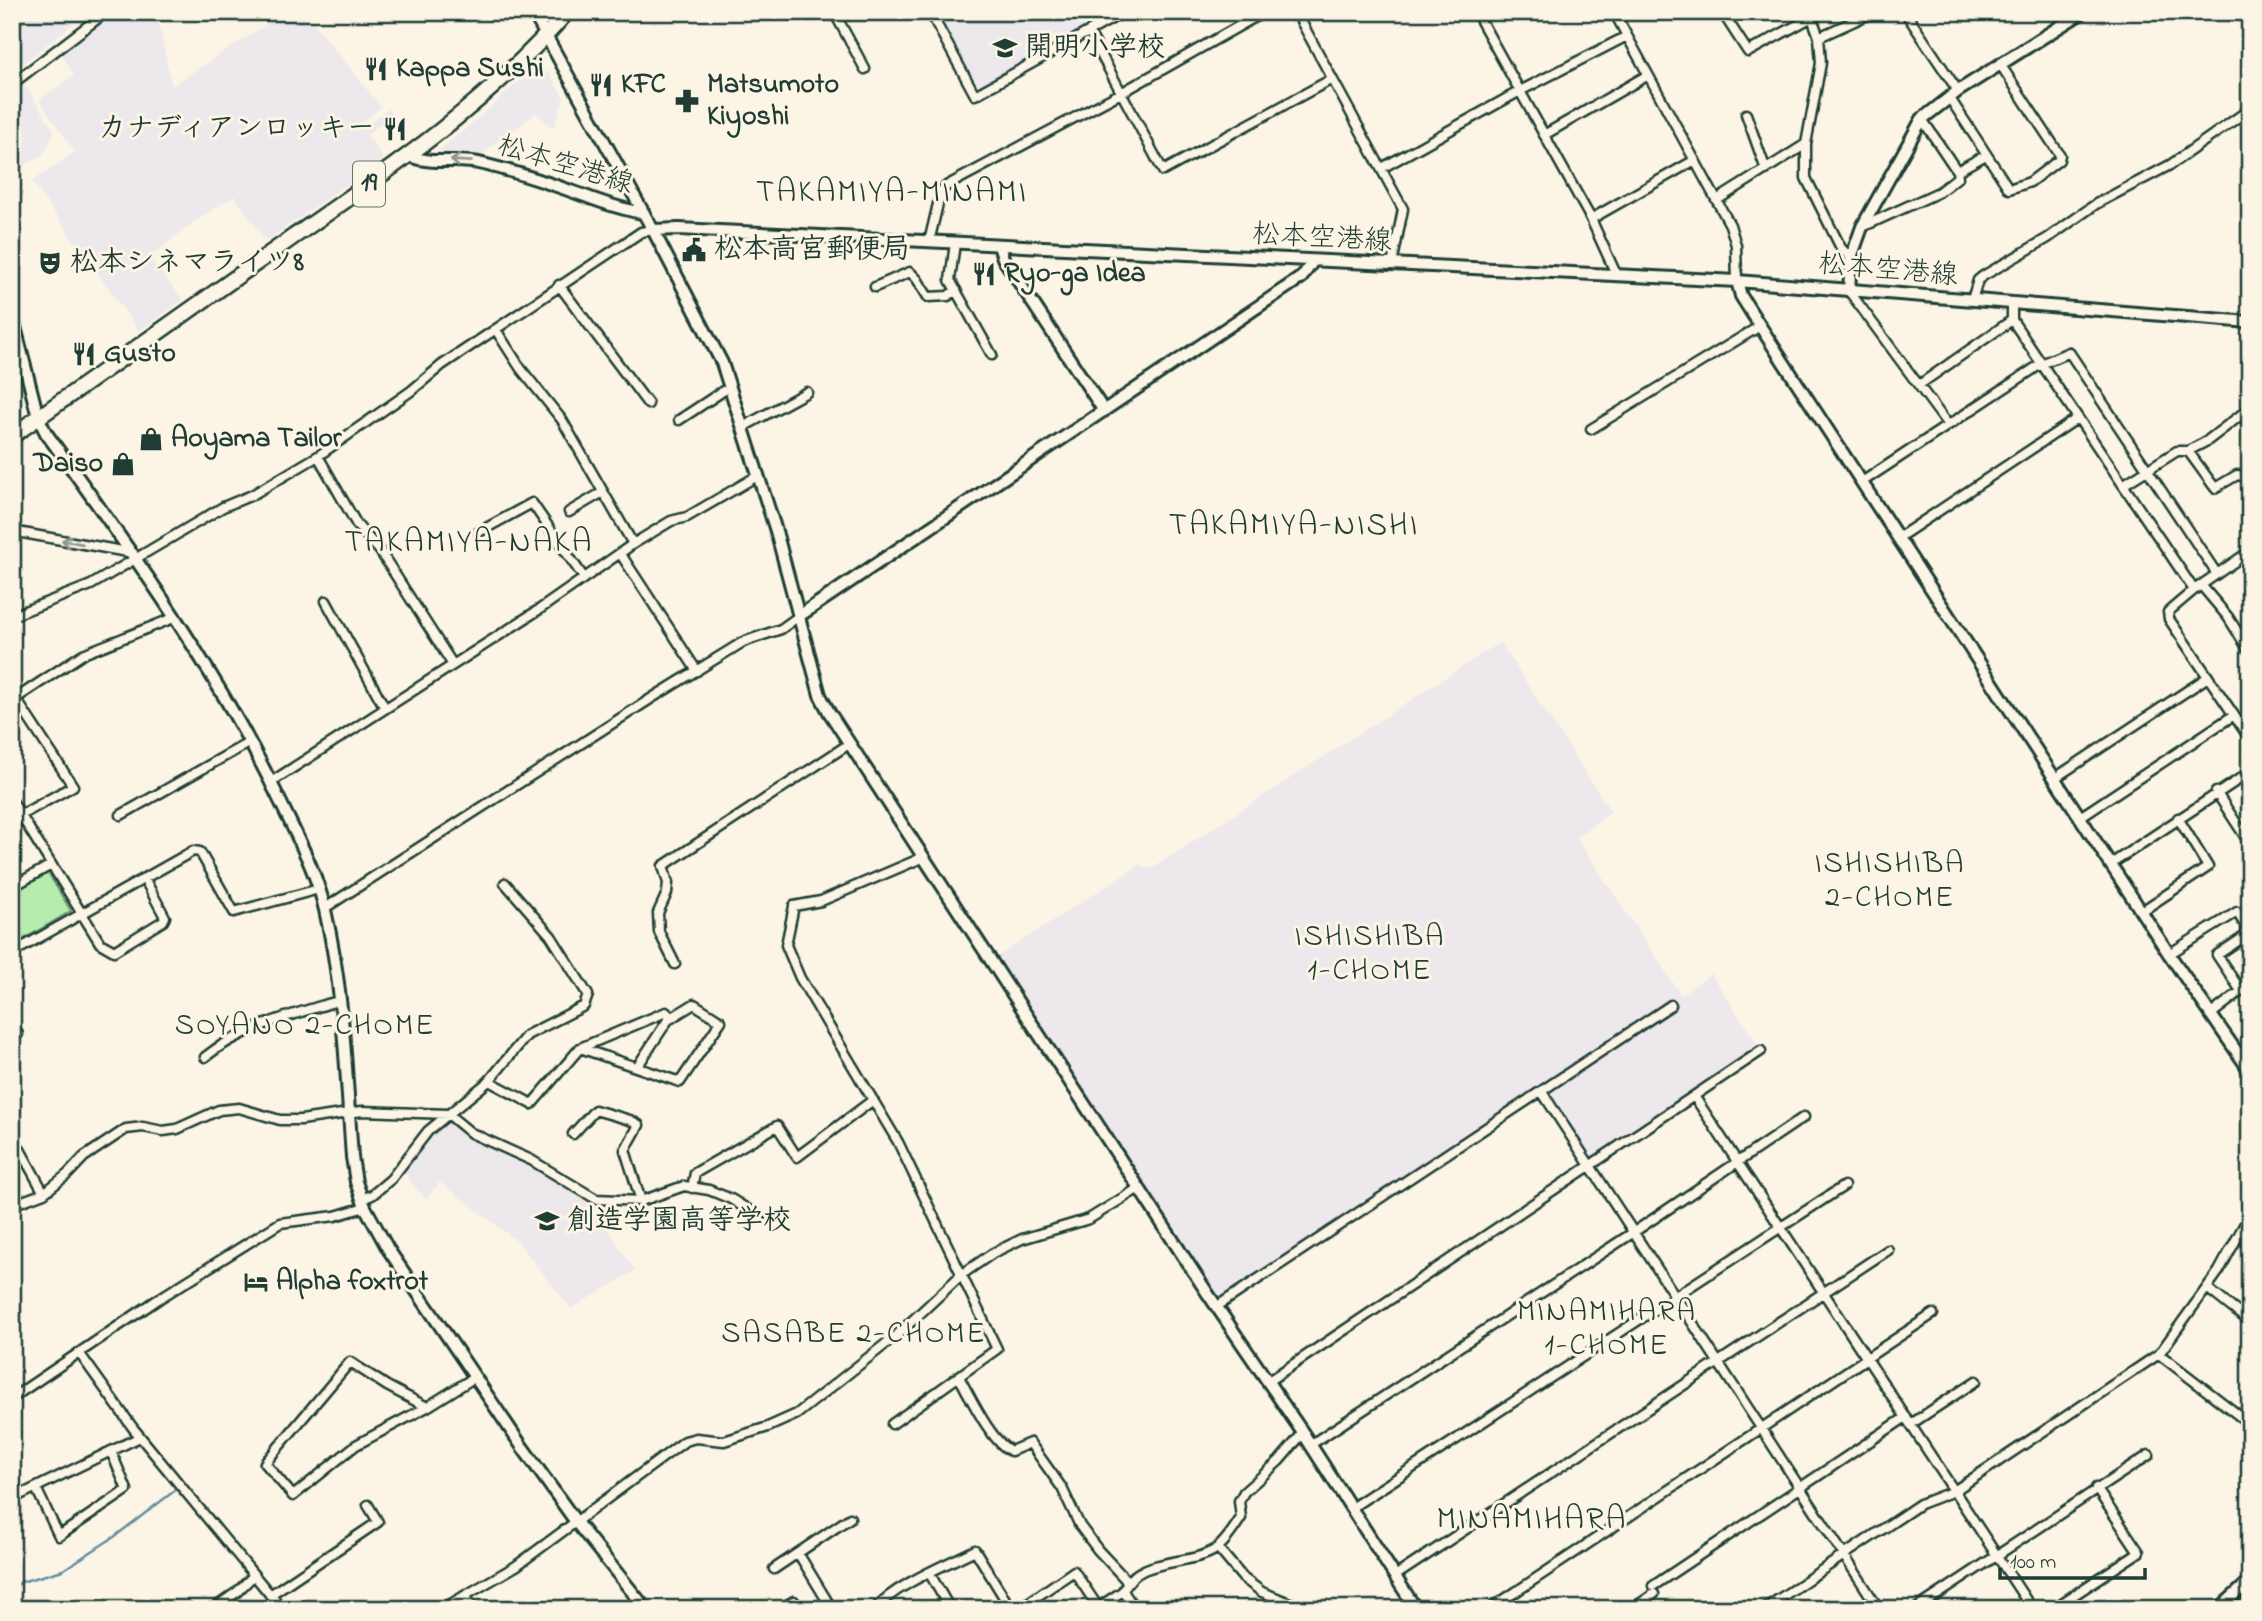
<svg xmlns="http://www.w3.org/2000/svg" width="2262" height="1621" font-family="'Indie Flower','Klee One',sans-serif">
<style>
.built{fill:#ece8ec}
.green{fill:#b6ecae;stroke:#6a9471;stroke-width:2}
.lines{fill:none;stroke-linecap:round;stroke-linejoin:round}
.stream{stroke:#638fa4;stroke-width:2.5}
.street-casing{stroke:#1f3d34;stroke-width:13}
.secondary-casing{stroke:#1f3d34;stroke-width:16}
.highway-casing{stroke:#1f3d34;stroke-width:19}
.street{stroke:#fcf5e5;stroke-width:8}
.secondary{stroke:#fcf5e5;stroke-width:10}
.highway{stroke:#fcf5e5;stroke-width:14}
.oneway{stroke:#8e998c}
.labels{text-anchor:middle;dominant-baseline:central;stroke-width:6;stroke-linejoin:round;paint-order:stroke}
.shield{fill:#fcf5e5;stroke:#617469;stroke-width:2}
.shield-label{font-size:26px;font-weight:bold;fill:#1f3d34}
.poi-label{font-size:28px;font-weight:bold;fill:#1f3d34;stroke:#fcf5e5;text-anchor:start}
.street-label{font-size:28px;fill:#1f3d34;stroke:#fcf5e5}
.neighbourhood-label{font-size:30px;letter-spacing:2px;fill:#1f3d34;stroke:#fcf5e5}
.quarter-label{font-size:32px;letter-spacing:2px;fill:#1f3d34;stroke:#fcf5e5}
</style>
<rect width="100%" height="100%" fill="#fcf5e5"/>
<filter id="ink" filterUnits="userSpaceOnUse"><feTurbulence type="fractalNoise" baseFrequency=".0143" numOctaves="2"/><feDisplacementMap in="SourceGraphic" scale="14" xChannelSelector="R" yChannelSelector="G"/><feConvolveMatrix kernelMatrix="1 2 1 2 8 2 1 2 1" color-interpolation-filters="sRGB"/></filter>
<g filter="url(#ink)">
<!-- built -->
<path class="built" d="M12 12H88L12 72Z
M114 12H156L172 86 285 12H305L381 107 361 123 363 128 388 109 392 114 368 134 365 132 383 159 266 241 234 196 191 224 149 258 183 300 139 331 32 182 75 152 39 100 74 75 61 54Z
M937 12H1118L987 86 976 84Z
M530 70 548 72 564 98 553 128 536 113 514 130 512 129 505 134 480 157 470 155 437 158 433 156 487 111Z
M24 84 54 130 49 144 43 154 12 175V93Z
M1500 642 1611 812 1576 837 1681 995 1711 974 1760 1048 1596 1159 1592 1158 1544 1087 1221 1300 997 957 1139 865 1151 869Z
M445 1121H449L470 1137 548 1173 589 1200 635 1271 571 1309 518 1242 440 1182 426 1199 408 1179 404 1170Z"/>
<!-- green -->
<path class="green" d="M47 871 71 911 12 946V891Z"/>
<g class="lines">
<!-- stream -->
<path class="stream" d="M12 1589 21 1582 63 1570 114 1537 177 1489"/>
<!-- street casing -->
<g class="street-casing">
<path id="street" d="M834 12 865 69
M930 12 975 95 1124 12
M1296 12 1403 209 1392 265
M1476 12 1591 219 1616 274
M1614 12 1730 225 1736 245 1737 281
M1810 12 1819 37 1821 63 1806 144V178L1841 248 1851 258
M1905 12 1958 91
M1724 15 1748 52 1812 17
M1089 32 1163 171 1332 79
M1819 37 1874 12
M12 84 106 12
M1949 97 2009 189 2030 182 2059 160 2060 155 2000 64
M1746 114 1766 170
M1544 135 1648 75
M1382 168 1520 91 1627 36
M1957 171 1986 155
M1717 200 1806 144
M1591 219 1695 160
M1862 227 1939 192 1958 177 1957 171 1922 119
M929 242 941 191 948 185 1121 93 1264 12
M955 243 950 280 992 355
M559 285 648 404
M875 287 910 272 917 279 928 297 948 296 956 290
M1849 291 1948 425
M1972 300 1978 280 1983 276 2048 238 2096 204 2170 165 2250 109
M2012 304V320L2194 590
M496 330 521 369 562 420 633 544
M1919 385 2012 320
M679 420 723 391
M743 427 807 392
M1591 429 1760 326
M2188 451 2215 488 2237 475 2243 476 2250 483
M318 456 357 525 380 551 453 665
M1862 482 2041 364 2069 352 2217 574
M2123 485 2177 451H2188L2207 441 2250 408
M569 512 603 492
M12 531 133 553
M479 532 532 503 584 578
M1898 538 2078 418
M2250 551 2194 590 2168 612 2169 619 2250 739
M620 553 697 671
M2201 585 2228 617 2250 652
M326 601 385 708
M12 616 91 585 223 507 252 495 318 456 411 391 442 365 641 232 653 230
M12 701 83 654 176 617
M2055 778 2208 677
M271 782 540 609 633 544 671 521 687 517 759 475
M2216 792 2250 844
M12 801 100 943 114 951 163 921 165 917 144 878
M121 815 250 742
M2080 817 2234 715
M12 820 73 786 16 699
M2111 864 2250 772
M12 887 51 865
M325 908 652 698 743 642 781 629 799 616
M2142 911 2208 867 2178 818
M12 953 193 851 200 852 234 912 319 889
M2169 954 2237 912 2250 933
M675 964 659 932 658 913 667 893 668 883 663 866 849 744
M2210 1015 2241 991 2217 955 2250 933
M12 1024 18 1034 12 1037
M580 1048 666 1012 672 1018
M205 1057C242 1027 295 1014 341 1000
M489 1081 532 1104 580 1048 680 1082 721 1021 694 1004 668 1020 637 1067
M1542 1092 1879 1609
M1694 1096 2032 1609
M573 1134 595 1110 630 1120 639 1125 625 1150 641 1201
M12 1135 44 1193
M692 1188 695 1173 777 1126 797 1157 873 1100
M362 1199 372 1195 391 1179 428 1131 489 1081 527 1035 584 1006 588 995 551 936 505 883
M12 1205 44 1193 68 1174 84 1157 126 1129 143 1127 163 1131 177 1129 219 1110 239 1108 280 1120H301L362 1111 448 1114 471 1133 531 1160 596 1199 641 1201 684 1186 709 1190 731 1199 760 1217
M2207 1288 2250 1322
M1216 1307 1671 1005
M80 1354 133 1428 282 1609
M2159 1354 2250 1424
M959 1377C970 1396 991 1442 1011 1451L1030 1443 1062 1488 1080 1526 1098 1550 1127 1581
M1267 1382 1761 1051
M12 1398 160 1298 280 1223 335 1216 365 1207
M427 1407 387 1386 350 1362 265 1463 293 1496 356 1445 427 1407 475 1377
M892 1424 997 1349 898 1142 800 978 786 945 794 906 821 901 924 857
M1911 1424 1976 1381
M1310 1445 1634 1232 1804 1117
M36 1488 59 1536 127 1490 111 1451
M12 1499 140 1437
M1351 1508 1844 1186
M1218 1548 1243 1578 1262 1592 1305 1609
M798 1553 832 1609
M774 1569 850 1518
M930 1574 950 1609
M1395 1576 1888 1250
M1653 1586 1906 1417
M270 1595 378 1522 368 1505
M464 1596 474 1609
M213 1609 237 1592 253 1576
M442 1609 516 1566 685 1441 696 1438 724 1441 768 1427 797 1414 897 1335 961 1275 993 1253 1022 1239 1089 1219 1139 1188
M780 1609 794 1601
M875 1609C895 1585 946 1565 975 1550L1011 1609
M1019 1609 1074 1571 1098 1607
M1096 1609 1123 1591
M1135 1609 1123 1591C1137 1556 1189 1567 1216 1549 1226 1542 1234 1528 1241 1518L1239 1501 1244 1492 1279 1461 1303 1433
M1490 1609 1933 1314
M1632 1609 1654 1594
M1764 1609 1920 1504 1954 1491 2159 1354 2219 1271 2250 1214
M1916 1609 2149 1455
M2053 1609 2139 1552 2096 1488"/>
</g>
<!-- secondary casing -->
<g class="secondary-casing">
<path id="secondary" d="M533 12 653 230 679 229 1737 281 2250 322
M409 156C436 166 456 157 483 164 517 172 549 183 582 195 602 202 622 210 644 213
M653 230 722 363 776 531 820 695 829 712 1208 1294 1303 1433 1416 1609
M999 246 1003 258 1104 411
M1737 281 1741 296 1760 326 2169 954 2250 1071
M1849 291 1851 258 1862 227 1922 119 1958 91 2083 12
M12 315 38 417 46 433C132 552 217 670 281 803 297 837 317 873 325 910 344 991 346 1074 352 1157L356 1182 365 1207 388 1249 523 1448 576 1522 646 1609
M799 616 1302 277 1313 261
M2219 1609 2250 1581"/>
</g>
<!-- highway casing -->
<g class="highway-casing">
<path id="highway" d="M12 436C106 369 200 303 293 237 391 169 488 103 567 12"/>
</g>
<!-- street -->
<use href="#street" class="street"/>
<!-- secondary -->
<use href="#secondary" class="secondary"/>
<!-- highway -->
<use href="#highway" class="highway"/>
</g>
<!-- one-way arrows -->
<defs><path id="oneway-shaft" d="M-6 0H5M1.5-3L5.5 0L1.5 3" fill="none" stroke-width="1.6" stroke-linecap="round" stroke-linejoin="round" transform="scale(1.75)"/></defs>
<g class="oneway">
<use href="#oneway-shaft" transform="translate(461 161) rotate(-177)"/>
<use href="#oneway-shaft" transform="translate(72 542) rotate(-170)"/>
</g>
</g>
<!-- icons -->
<defs>
<g id="school-bare" transform="scale(1.89)"><path d="M0-5L7-2L0 1L-7-2ZM-4 1L0 2.5L4 1V4Q0 6-4 4Z" fill="#1f3d34" stroke="#fcf5e5" stroke-width="2.5" paint-order="stroke"/></g>
<g id="restaurant-bare" transform="scale(1.89)"><path d="M-5-6h1v4h1v-4h1v4h1v-4h1v5L-1.5 .5V6h-2V.5L-5-1ZM5-6V6H3V1.5H1.5Q1.5-4 5-6Z" fill="#1f3d34" stroke="#fcf5e5" stroke-width="2.5" paint-order="stroke"/></g>
<g id="pharmacy-bare" transform="scale(1.89)"><path d="M-2-6h4v4h4v4h-4v4h-4v-4h-4v-4h4Z" fill="#1f3d34" stroke="#fcf5e5" stroke-width="2.5" paint-order="stroke"/></g>
<g id="civic-bare" transform="scale(1.89)"><path d="M-.6-6.5H3V-4.5H.6V-3L4-1V1h2V6H-6V1h2V-1L-.6-3ZM-1.2 2.5V6h2.4V2.5Z" fill="#1f3d34" stroke="#fcf5e5" stroke-width="2.5" paint-order="stroke"/></g>
<g id="theatre-bare" transform="scale(1.89)"><path d="M-5-5.5Q0-4 5-5.5V0Q5 5 0 6Q-5 5-5 0ZM-3.3-2.5H-1v1.5H-3.3ZM1-2.5H3.3v1.5H1ZM-2.8 1Q0 5.5 2.8 1Z" fill="#1f3d34" stroke="#fcf5e5" stroke-width="2.5" paint-order="stroke"/></g>
<g id="shop-bare" transform="scale(1.89)"><path d="M-5-2.5h2.3a2.7 3.5 0 0 1 5.4 0H5L5.5 6h-11ZM-1.5-2.5h3a1.5 2.3 0 0 0-3 0Z" fill="#1f3d34" stroke="#fcf5e5" stroke-width="2.5" paint-order="stroke"/></g>
<g id="hotel-bare" transform="scale(1.89)"><path d="M-6-4.5h1.5V1H6V5H4.5V3h-9V5H-6ZM-4 0a1.8 1.8 0 1 1 3.6 0ZM.5 0V-2.5h3Q6-2.5 6 0Z" fill="#1f3d34" stroke="#fcf5e5" stroke-width="2.5" paint-order="stroke"/></g>
</defs>
<g fill-rule="evenodd">
<use href="#school-bare" x="1005" y="48"/>
<use href="#restaurant-bare" x="376" y="69"/>
<use href="#restaurant-bare" x="601" y="85"/>
<use href="#pharmacy-bare" x="687" y="101"/>
<use href="#restaurant-bare" x="395" y="129"/>
<use href="#civic-bare" x="694" y="250"/>
<use href="#theatre-bare" x="50" y="263"/>
<use href="#restaurant-bare" x="984" y="274"/>
<use href="#restaurant-bare" x="84" y="354"/>
<use href="#shop-bare" x="151" y="439"/>
<use href="#shop-bare" x="123" y="464"/>
<use href="#school-bare" x="547" y="1221"/>
<use href="#hotel-bare" x="256" y="1282"/>
</g>
<g class="labels">
<!-- shield labels -->
<rect class="shield" x="353" y="161.5" width="32" height="45" rx="5"/>
<g class="shield-label">
<text x="369" y="184">19</text>
</g>
<!-- poi labels -->
<g class="poi-label">
<text x="1025" y="48">開明小学校</text>
<text x="396" y="69">Kappa Sushi</text>
<text x="621" y="85">KFC</text>
<text x="707" y="85">Matsumoto<tspan x="707" dy="32">Kiyoshi</tspan></text>
<text x="375" y="129" text-anchor="end">カナディアンロッキー</text>
<text x="714" y="250">松本高宮郵便局</text>
<text x="70" y="263">松本シネマライツ8</text>
<text x="1004" y="274">Ryo-ga Idea</text>
<text x="104" y="354">Gusto</text>
<text x="171" y="439">Aoyama Tailor</text>
<text x="103" y="464" text-anchor="end">Daiso</text>
<text x="567" y="1221">創造学園高等学校</text>
<text x="276" y="1282">Alpha foxtrot</text>
</g>
<!-- street labels -->
<g class="street-label">
<text transform="translate(565 166) rotate(17)">松本空港線</text>
<text transform="translate(1322 239) rotate(3)">松本空港線</text>
<text transform="translate(1888 271) rotate(5)">松本空港線</text>
</g>
<!-- neighbourhood labels -->
<g class="neighbourhood-label">
<text x="1890" y="865">ISHISHIBA<tspan x="1890" dy="34">2-CHOME</tspan></text>
<text x="1370" y="938">ISHISHIBA<tspan x="1370" dy="34">1-CHOME</tspan></text>
<text x="305" y="1027">SOYANO 2-CHOME</text>
<text x="1607" y="1313">MINAMIHARA<tspan x="1607" dy="34">1-CHOME</tspan></text>
<text x="854" y="1335">SASABE 2-CHOME</text>
</g>
<!-- quarter labels -->
<g class="quarter-label">
<text x="892" y="193">TAKAMIYA-MINAMI</text>
<text x="1294" y="526">TAKAMIYA-NISHI</text>
<text x="469" y="543">TAKAMIYA-NAKA</text>
<text x="1532" y="1520">MINAMIHARA</text>
</g>
</g>
<!-- margin -->
<rect width="2262" height="1621" fill="none" stroke="#fcf5e5" stroke-width="42"/>
<rect x="21" y="21" width="2220" height="1579" fill="none" stroke="#1f3d34" stroke-width="2.5" filter="url(#ink)"/>
<!-- scale -->
<path d="M2000 1568v10h145v-10" fill="none" stroke="#1f3d34" stroke-width="3.5"/>
<text x="2010" y="1568" font-size="21" fill="#1f3d34" stroke="#fcf5e5" stroke-width="5" paint-order="stroke">100 m</text>
</svg>
